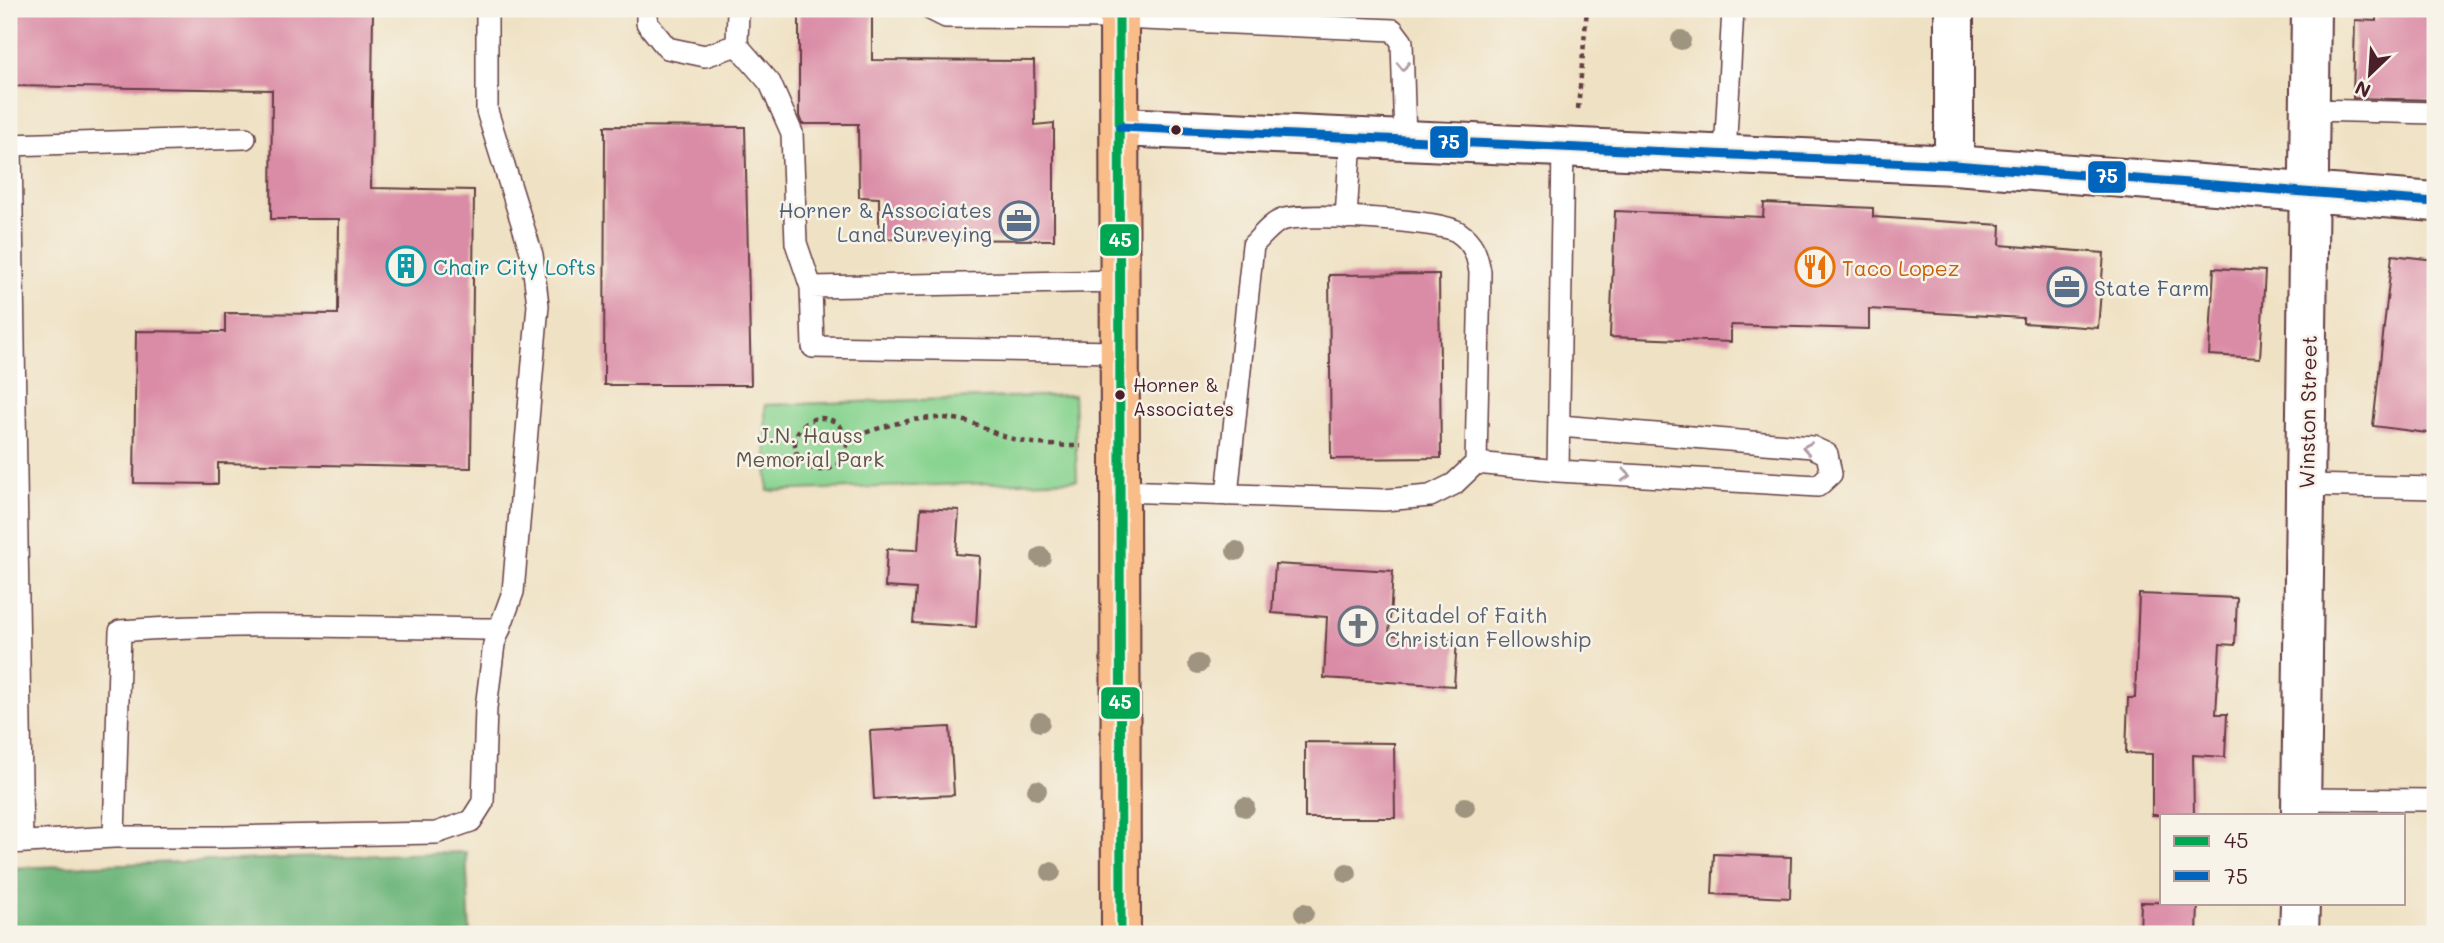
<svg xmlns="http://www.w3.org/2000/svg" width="2444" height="943" font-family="Mali,sans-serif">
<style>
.green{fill:#89d491;stroke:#6a7a5e;stroke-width:2}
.forest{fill:#6eb67b;stroke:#5c6a53;stroke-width:2}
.building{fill:#da8ba6}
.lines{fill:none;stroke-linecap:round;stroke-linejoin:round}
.service-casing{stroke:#633c42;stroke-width:24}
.minor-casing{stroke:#633c42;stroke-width:42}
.primary-casing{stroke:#633c42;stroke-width:42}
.path{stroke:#633c42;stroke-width:4.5;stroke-dasharray:5 5;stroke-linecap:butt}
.service{stroke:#fff;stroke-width:21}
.minor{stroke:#fff;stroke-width:38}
.primary{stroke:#f8bd88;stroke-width:38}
.bus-1-casing{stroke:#f7f3e8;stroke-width:14}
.bus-2-casing{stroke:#f7f3e8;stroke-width:14}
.bus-1{stroke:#00a651;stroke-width:9}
.bus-2{stroke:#0065bd;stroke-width:9}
.tree{fill:#9f9480}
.oneway{stroke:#ae9aa0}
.bus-dot{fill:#4a1f2b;stroke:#f7f3e8;stroke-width:2.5}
.labels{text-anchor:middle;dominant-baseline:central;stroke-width:5;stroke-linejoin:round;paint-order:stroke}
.bus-label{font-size:19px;fill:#4a1f2b;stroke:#f7f3e8;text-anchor:start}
.service-label{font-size:21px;fill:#4e5e75;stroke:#f7f3e8;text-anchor:end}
.culture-label{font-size:21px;fill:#0d838f;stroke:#f7f3e8;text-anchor:start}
.food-label{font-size:21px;fill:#c56008;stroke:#f7f3e8;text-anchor:start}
.street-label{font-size:21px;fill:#4a1f2b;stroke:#f7f3e8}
.park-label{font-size:21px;fill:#5d554a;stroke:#f7f3e8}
.worship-label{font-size:21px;fill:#5b616d;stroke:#f7f3e8;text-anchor:start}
.line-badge{stroke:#f7f3e8;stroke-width:2.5}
.badge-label{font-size:19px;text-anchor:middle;font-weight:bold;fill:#fff}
</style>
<rect width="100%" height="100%" fill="#f7f3e8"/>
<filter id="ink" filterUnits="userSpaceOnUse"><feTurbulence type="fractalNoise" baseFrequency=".0143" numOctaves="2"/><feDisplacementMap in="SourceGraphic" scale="14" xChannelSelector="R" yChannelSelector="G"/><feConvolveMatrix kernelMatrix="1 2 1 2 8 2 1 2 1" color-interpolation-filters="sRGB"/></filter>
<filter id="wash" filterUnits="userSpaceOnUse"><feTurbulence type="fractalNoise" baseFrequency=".00686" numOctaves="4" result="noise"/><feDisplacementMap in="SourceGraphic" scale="28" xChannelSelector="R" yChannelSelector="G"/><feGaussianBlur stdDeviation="1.57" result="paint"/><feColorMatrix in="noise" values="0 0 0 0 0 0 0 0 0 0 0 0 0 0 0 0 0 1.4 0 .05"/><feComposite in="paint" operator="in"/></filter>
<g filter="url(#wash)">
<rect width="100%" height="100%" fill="#efe1c3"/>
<!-- green -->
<path class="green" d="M1074 395 1077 480 768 491 765 405Z"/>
<!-- forest -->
<path class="forest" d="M466 852 470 934H9V868Z"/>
<g id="blocks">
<!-- building -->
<path class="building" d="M9 9H373L371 188 474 190 471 468 218 463V484L134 483 136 331 225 332V313L338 314 339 219H271L272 90 9 86Z
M799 9H872V60L1034 61 1035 125 1054 123V240L879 239V198L859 197 858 124H802L799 116Z
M2376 9H2435V100L2353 98 2355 20 2376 21Z
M605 126 745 127 751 385H604Z
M1764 203 1873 208V217L2001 225 2000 245 2104 253 2098 328 2023 323V318L1869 309V329L1731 325V342L1610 337 1615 211 1763 217Z
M2392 255 2435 260V434L2373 426Z
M2214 268 2265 271 2260 358 2209 355Z
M1439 274 1441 458 1331 459 1329 275Z
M921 508 959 510 956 554 980 556 976 627 913 623 916 589 885 587 887 549 918 550Z
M1275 564 1393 571 1389 635 1457 639 1454 686 1324 678 1327 617 1272 613Z
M2139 594 2237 598 2235 645 2220 644 2216 714H2227L2225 757 2193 755 2194 815H2152V754L2126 753 2128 698H2135Z
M950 727 954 795 874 799 870 731Z
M1305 742 1394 743 1395 818H1305Z
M1714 854 1791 857 1790 898 1712 894Z
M2141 902 2198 903 2197 934H2140Z"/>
</g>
</g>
<g filter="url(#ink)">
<use href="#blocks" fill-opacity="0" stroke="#633c42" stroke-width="2"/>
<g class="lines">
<!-- service casing -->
<g class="service-casing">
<path id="service" d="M487 9V111L532 255 538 305 513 592 494 644 486 708 483 802 471 821 436 833 225 837H114L120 631C246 621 373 628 500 629
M647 9V23L667 48 705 56 737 45
M738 9 737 45 770 83 792 133 796 243 811 287 813 347 1120 352
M930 9 946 17 1120 18 1393 30 1402 42 1405 140
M2311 110 2435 113
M9 145 245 138
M1725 155 1733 9
M1346 218 1351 137
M811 287 1120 281
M1558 471 1563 147
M2306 485 2435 488
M1120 491 1384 500 1430 496 1454 484 1476 463 1558 471 1818 486 1831 474 1827 454 1812 447 1560 426
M1227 495 1253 245C1261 237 1272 223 1282 220 1303 212 1440 220 1458 232 1474 243 1477 255 1480 272L1476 463
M9 540H17L11 145
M17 540 22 842
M2301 799 2435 800
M9 843 114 837"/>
</g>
<!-- minor casing -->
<g class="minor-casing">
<path id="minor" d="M1120 127 1954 165 2435 202
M1954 165V9
M2301 815 2311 9
M2299 934 2300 903"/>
</g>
<!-- primary casing -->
<g class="primary-casing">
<path id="primary" d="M1119 9 1121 934"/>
</g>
<!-- path -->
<path class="path" d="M1578 109 1587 9
M795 444a26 26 0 1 1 52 0a26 26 0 1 1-52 0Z
M847 439C887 425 932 409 975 424 982 426 988 430 995 433 1023 444 1051 446 1081 446"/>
<!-- service -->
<use href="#service" class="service"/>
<!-- minor -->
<use href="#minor" class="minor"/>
<!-- primary -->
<use href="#primary" class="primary"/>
<!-- bus-1 casing -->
<g class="bus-1-casing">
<path id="bus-1" d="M1119 9 1121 934"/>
</g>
<!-- bus-2 casing -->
<g class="bus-2-casing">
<path id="bus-2" d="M1120 127 1954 165 2435 202"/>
</g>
<!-- bus-1 -->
<use href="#bus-1" class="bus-1"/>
<!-- bus-2 -->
<use href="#bus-2" class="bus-2"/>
</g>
<!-- trees -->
<g class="tree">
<circle cx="1681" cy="40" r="10"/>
<circle cx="1236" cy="551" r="10"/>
<circle cx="1041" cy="557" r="10"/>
<circle cx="1198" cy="664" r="10"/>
<circle cx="1040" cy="722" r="10"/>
<circle cx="1037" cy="790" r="10"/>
<circle cx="1245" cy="807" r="10"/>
<circle cx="1465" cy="807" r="10"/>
<circle cx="1051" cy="872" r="10"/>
<circle cx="1347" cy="873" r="10"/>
<circle cx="1304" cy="913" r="10"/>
</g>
<!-- one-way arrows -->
<defs><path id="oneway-chevron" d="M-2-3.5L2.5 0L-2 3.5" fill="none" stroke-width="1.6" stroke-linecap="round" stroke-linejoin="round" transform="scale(1.75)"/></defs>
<g class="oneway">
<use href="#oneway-chevron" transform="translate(1403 66) rotate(88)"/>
<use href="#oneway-chevron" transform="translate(1807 448) rotate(-169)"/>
<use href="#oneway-chevron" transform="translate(1626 475) rotate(4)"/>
</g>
</g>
<!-- icons -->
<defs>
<g id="office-ring" transform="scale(2.0125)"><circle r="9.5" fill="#f7f3e8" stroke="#5c6f8a" stroke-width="1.5"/><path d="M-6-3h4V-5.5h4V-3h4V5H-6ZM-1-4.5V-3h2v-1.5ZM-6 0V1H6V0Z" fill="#5c6f8a"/></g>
<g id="building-ring" transform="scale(2.0125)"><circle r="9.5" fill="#f7f3e8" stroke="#0f9aa8" stroke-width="1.5"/><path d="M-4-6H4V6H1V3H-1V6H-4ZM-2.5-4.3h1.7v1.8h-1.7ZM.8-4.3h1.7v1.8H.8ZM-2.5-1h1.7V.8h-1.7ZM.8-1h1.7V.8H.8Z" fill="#0f9aa8"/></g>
<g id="restaurant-ring" transform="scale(2.0125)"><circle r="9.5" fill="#f7f3e8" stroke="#e8710a" stroke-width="1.5"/><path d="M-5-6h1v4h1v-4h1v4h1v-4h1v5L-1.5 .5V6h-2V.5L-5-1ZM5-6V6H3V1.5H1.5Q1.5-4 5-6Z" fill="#e8710a"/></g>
<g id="church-ring" transform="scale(2.0125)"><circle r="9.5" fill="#f7f3e8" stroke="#6b7280" stroke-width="1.5"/><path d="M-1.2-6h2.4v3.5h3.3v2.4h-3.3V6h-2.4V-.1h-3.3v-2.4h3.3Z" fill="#6b7280"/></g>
</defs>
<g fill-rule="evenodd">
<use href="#office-ring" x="1019" y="221"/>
<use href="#building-ring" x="406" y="266"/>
<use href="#restaurant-ring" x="1815" y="267"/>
<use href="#office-ring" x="2067" y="287"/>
<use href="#church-ring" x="1358" y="626"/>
</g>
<!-- markers -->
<g class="bus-dot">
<circle cx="1176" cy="130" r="6"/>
<circle cx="1120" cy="395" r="6"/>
</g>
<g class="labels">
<!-- bus labels -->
<g class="bus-label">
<text x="1133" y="384">Horner &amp;<tspan x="1133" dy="24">Associates</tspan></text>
</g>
<!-- service labels -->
<g class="service-label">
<text x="992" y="209">Horner &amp; Associates<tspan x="992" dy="24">Land Surveying</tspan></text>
<text x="2094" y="287" text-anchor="start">State Farm</text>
</g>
<!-- culture labels -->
<g class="culture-label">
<text x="433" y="266">Chair City Lofts</text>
</g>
<!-- food labels -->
<g class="food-label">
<text x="1842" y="267">Taco Lopez</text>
</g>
<!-- street labels -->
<g class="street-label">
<text transform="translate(2307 412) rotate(-89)">Winston Street</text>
</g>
<!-- park labels -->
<g class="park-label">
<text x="810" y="434">J.N. Hauss<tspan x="810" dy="24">Memorial Park</tspan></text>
</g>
<!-- worship labels -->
<g class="worship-label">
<text x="1385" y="614">Citadel of Faith<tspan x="1385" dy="24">Christian Fellowship</tspan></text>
</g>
</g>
<g class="line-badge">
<rect x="1429" y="125" width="40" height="34" rx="7" fill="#0065bd"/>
<rect x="2087" y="160" width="40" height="34" rx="7" fill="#0065bd"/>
<rect x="1099" y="223" width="41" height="34" rx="7" fill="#00a651"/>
<rect x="1100" y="686" width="41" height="34" rx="7" fill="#00a651"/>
</g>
<g class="badge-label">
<text x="1449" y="149">75</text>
<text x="2107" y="183">75</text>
<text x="1120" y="247">45</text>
<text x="1120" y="709">45</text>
</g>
<!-- margin -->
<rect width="2444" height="943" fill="none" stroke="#f7f3e8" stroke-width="35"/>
<!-- legend -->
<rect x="2160" y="814" width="245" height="91" fill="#f7f3e8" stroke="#b29e9c" stroke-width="2"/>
<rect x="2174" y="836" width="35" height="10" fill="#00a651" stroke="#b29e9c" stroke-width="2"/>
<text x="2224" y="848" font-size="21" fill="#4a1f2b">45</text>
<rect x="2174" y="871" width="35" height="10" fill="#0065bd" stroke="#b29e9c" stroke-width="2"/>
<text x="2224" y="884" font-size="21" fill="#4a1f2b">75</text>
<!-- north arrow -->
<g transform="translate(2370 74) rotate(205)" stroke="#f7f3e8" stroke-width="5" paint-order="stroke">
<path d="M0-5L12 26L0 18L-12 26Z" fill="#4a1f2b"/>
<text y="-10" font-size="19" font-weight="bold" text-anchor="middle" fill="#4a1f2b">N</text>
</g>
</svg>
